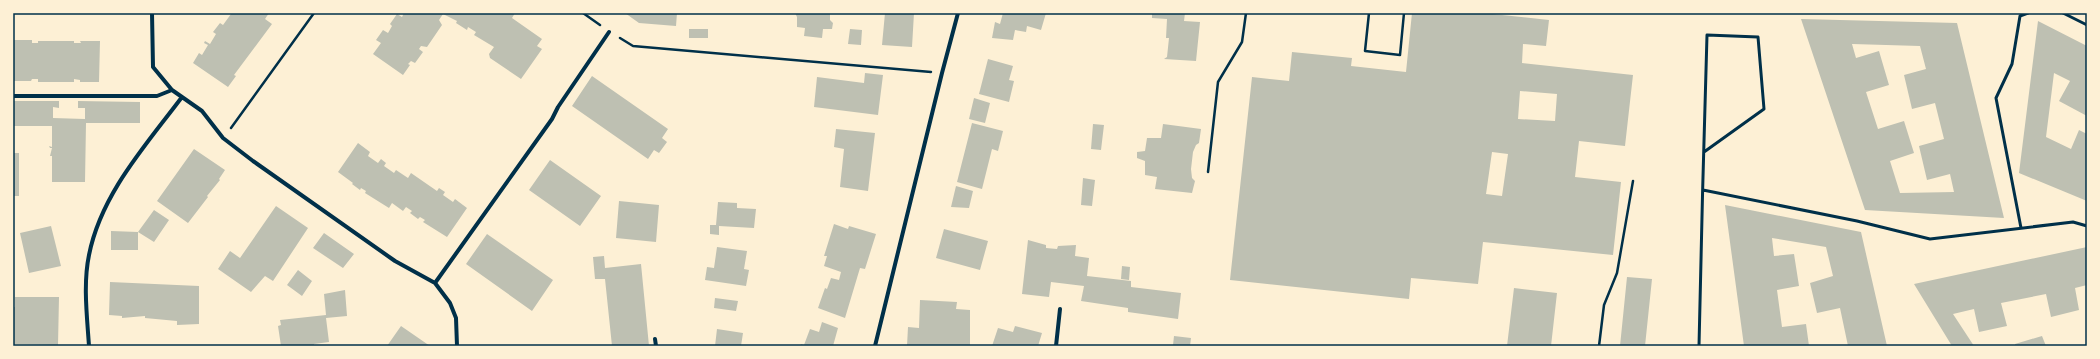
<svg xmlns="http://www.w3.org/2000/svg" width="2100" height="359" font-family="'DM Sans',sans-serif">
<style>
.building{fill:#bec0b2;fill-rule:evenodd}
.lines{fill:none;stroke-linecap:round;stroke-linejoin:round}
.path{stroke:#003049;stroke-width:2.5}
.service{stroke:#003049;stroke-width:3}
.minor{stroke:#003049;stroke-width:4}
.neatline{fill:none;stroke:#003049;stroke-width:1.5}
</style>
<rect width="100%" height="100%" fill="#fdf0d5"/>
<!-- building -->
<path class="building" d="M229 13H269L265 19 272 24 234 75 236 76 228 87 193 63 199 53 202 55 208 45 204 43 205 41 210 44 216 34 213 32 220 23 223 25 231 14Z
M404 13H515L512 18 542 39 537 46 542 49 521 79 490 58 489 54 494 47 474 35 476 32 468 27 467 30 456 23 457 21 443 14 439 20 442 25 427 47 421 46 419 49 423 52 415 63 411 61 408 64 410 65 403 75 373 54 381 43 376 40 383 30 388 33 392 26 390 24 397 14 402 17Z
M625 13H677L676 26 639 23Z
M795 13H830V20L833 23 832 29H823L822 38 804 36 805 28 797 27V17Z
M885 13H914L912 47 882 45Z
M1003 13H1046L1041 30 1027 26 1026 32 1015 30 1013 40 992 38 995 22 1000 24Z
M1152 13H1185L1184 21 1200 22 1196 61 1164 59 1167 57 1169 38H1166L1167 19 1152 18Z
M1412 13H1483L1549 20 1546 46 1523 44 1522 63 1633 75 1625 146 1579 141 1575 177 1621 182 1613 255 1483 242 1478 284 1411 278 1409 299 1230 280 1252 77 1289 81 1292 52 1352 58 1351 66 1406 72ZM1520 91 1557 94 1555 121 1518 119ZM1492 152 1508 154 1502 196 1486 194Z
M1801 19 1957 23 2004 218 1865 210ZM1852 44 1920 46 1926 69 1904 75 1912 109 1935 103 1944 139 1919 146 1927 180 1950 174 1954 192 1900 193 1890 161 1914 153 1904 121 1878 129 1866 92 1889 85 1879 51 1856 58Z
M2038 21 2087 46V116L2059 101 2070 81 2054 73 2046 137 2071 149 2079 130 2087 134V201L2019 173Z
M689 29H708V38H689Z
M850 29 862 30 861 45 848 44Z
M13 40H32V43H38V41H74V43H81L80 41H100L99 82H80V80L74 79V82H38V79H32L31 81H13Z
M988 59 1013 66 1009 80 1014 81 1009 102 979 94Z
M865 73 883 75 878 115 814 107 817 77 864 83Z
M592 76 668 129 662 138 667 142 659 153 654 150 648 159 572 106Z
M974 98 990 103 985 123 969 119Z
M13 101H59V108L53 107V118L85 119V108H78V101L140 102V123H86L85 182H52V156H50L52 148H50L49 146 52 147V126H13Z
M972 123 1003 131 998 151 992 149 982 189 957 182Z
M1093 124 1104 125 1101 150 1091 149Z
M1163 124 1201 129 1199 143 1196 145 1193 152 1191 169 1192 178 1195 181 1192 193 1155 189 1157 177 1145 175V161L1137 158V152L1145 151 1147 138H1161Z
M836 129 875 133 868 191 840 187 844 149 834 147Z
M358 143 370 152 368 156 378 163 381 159 386 163 384 166 394 173 396 170 408 178 411 173 437 191 439 188 445 192 443 195 453 202 455 199 467 208 447 237 423 222 425 220 420 217 418 219 410 213 412 211 406 207 403 211 392 203 389 208 365 193 366 191 361 188 360 190 352 184 353 183 338 172Z
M194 149 225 170 219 179 220 180 207 196 208 197 188 223 157 201Z
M13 153H19V196H13Z
M550 160 601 196 580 226 529 190Z
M1083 178 1095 180 1092 206 1081 205Z
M956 186 973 191 969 208 951 207Z
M619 201 659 205 656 242 616 238Z
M718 202 737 203V208L756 209 754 228 719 226V235L710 234V225H716Z
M1725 205 1861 232 1887 346H1848L1840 308 1817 313 1810 283 1833 276 1826 247 1772 238 1774 256 1794 254 1799 286 1777 290 1782 327 1806 324 1809 346H1744Z
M276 206 308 228 273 281 265 276 251 292 218 269 230 251 240 258Z
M154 210 169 220 154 242 138 232V250H111V231L138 232Z
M834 224 848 229 849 226 876 234 865 269 860 268 845 318 818 308 825 288 827 289 831 278 839 280 841 272 824 266 827 256H824Z
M51 226 61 266 29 273 20 233Z
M944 229 988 241 980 270 936 258Z
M324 233 354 254 343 268 313 248Z
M487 234 553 280 532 311 466 264Z
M1028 240 1046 245V248L1057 249 1058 246 1076 245 1075 256 1089 258 1087 276 1131 281V287L1181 293 1178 319 1128 312V308L1081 301 1084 286 1051 282 1049 297 1022 294Z
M717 247 747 251 744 269 749 270 746 286 705 280 707 267 714 268Z
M2087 247V285L2075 288 2079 310 2051 317 2046 294 2001 303 2007 326 1979 332 1974 309 1953 314 1974 346H1952L1914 284Z
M604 256 605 268 641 264 649 346H612L605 279H595L593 257Z
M1122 266 1130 267 1129 280 1121 279Z
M298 270 312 281 302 296 287 285Z
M1627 277 1652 279 1645 346H1620Z
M110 282 199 286V324L177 325V321L145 318V316L122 318V316L109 315Z
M1514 288 1557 293 1551 346H1507Z
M345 290 347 316 326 318 329 342 314 344V346H281L278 326 281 325 280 320 326 315 324 294Z
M15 297H59L58 345 14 344 13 307H15Z
M715 298 738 301 736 311 714 308Z
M920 300 957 302 956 309 970 310V346H907L908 327 919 328Z
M822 322 838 328 833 346H800L801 344 804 345 810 329 819 332Z
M401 326 430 346H387Z
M1015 326 1042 333 1038 346H992L998 328 1013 332Z
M717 329 743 333 741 346H715Z
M1174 336 1191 338 1190 346 1173 345Z
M2042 336 2046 346H2015V344Z"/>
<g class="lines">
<!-- path -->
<path class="path" d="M583 13 600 25
M1369 13 1365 51 1400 55 1404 13
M620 38 633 46 931 72
M231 128 314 13
M1208 172 1218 82 1242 42 1246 13
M1599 346 1604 305 1617 273 1633 181"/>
<!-- service -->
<path class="service" d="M2063 13 2087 25
M1703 190 1857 221 1930 239 2073 222 2087 226
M2021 228 1996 98 2012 64 2020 16 2028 13
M1699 346C1701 242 1704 139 1707 35L1758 37 1764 109 1704 152"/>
<!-- minor -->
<path class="minor" d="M152 13 153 67 172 90 202 111 223 138 253 161 395 261 435 283 450 303 456 318 457 346
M13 96H157L172 90
M435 283 552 119 558 107 609 32
M655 339 656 346
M89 346C87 316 83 284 89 255 101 194 146 145 182 97
M875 346 942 73 958 13
M1056 346 1060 309"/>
</g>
<!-- border -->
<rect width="2100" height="359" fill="none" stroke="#fdf0d5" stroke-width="28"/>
<rect x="14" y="14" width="2072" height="331" class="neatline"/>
</svg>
